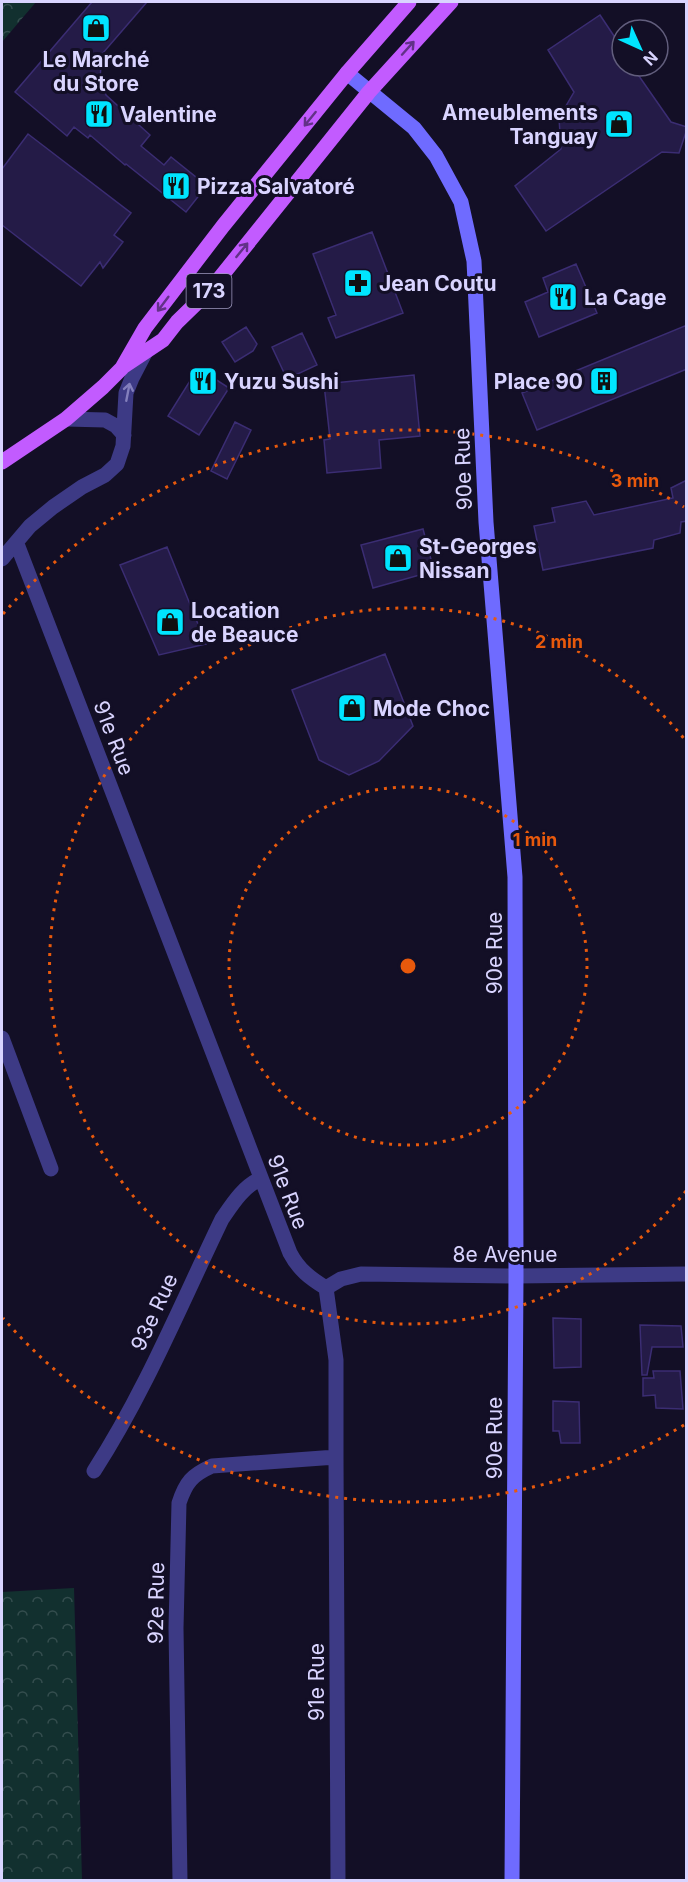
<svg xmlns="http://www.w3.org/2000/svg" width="688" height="1882" font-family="Inter,sans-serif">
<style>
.forest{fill:url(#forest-crowns)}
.building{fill:#241b47;stroke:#3b2d73;stroke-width:1.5}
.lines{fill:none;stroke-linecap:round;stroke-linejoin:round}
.street{stroke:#3d3a85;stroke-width:15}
.secondary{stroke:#6f6bff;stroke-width:15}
.primary{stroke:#c25bff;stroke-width:15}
.oneway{stroke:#623188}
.oneway2{stroke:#837fbc}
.ring{fill:none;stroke:#e8590c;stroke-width:3;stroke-dasharray:3 6}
.labels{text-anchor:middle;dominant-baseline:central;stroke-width:6;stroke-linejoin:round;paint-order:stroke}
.shield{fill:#130f26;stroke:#9e99be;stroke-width:1.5}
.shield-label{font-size:20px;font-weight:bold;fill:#d9d4ff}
.poi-label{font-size:21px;font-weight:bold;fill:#d9d4ff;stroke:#130f26;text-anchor:start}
.street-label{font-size:21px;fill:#d9d4ff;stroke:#130f26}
.centre{fill:#e8590c;stroke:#130f26;stroke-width:3}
.ring-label{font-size:18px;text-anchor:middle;font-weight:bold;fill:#e8590c;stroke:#130f26;stroke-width:6;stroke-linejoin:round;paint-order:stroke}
</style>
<defs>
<pattern id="forest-crowns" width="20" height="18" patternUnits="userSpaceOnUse" patternTransform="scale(1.5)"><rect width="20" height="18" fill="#12302f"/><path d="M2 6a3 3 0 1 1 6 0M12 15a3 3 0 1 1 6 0" fill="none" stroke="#344d4e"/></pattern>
</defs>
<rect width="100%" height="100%" fill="#130f26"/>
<!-- forest -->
<path class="forest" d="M2 2H36L2 42Z
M74 1588 82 1880H2V1592Z"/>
<!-- building -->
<path class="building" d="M92 2H147L102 54 100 78 106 95 150 135 141 146 164 165 171 157 202 182 196 190 201 193 186 212 126 164 125 165 90 135 88 138 74 127 67 136 15 92Z
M600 15 622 48V66H632L671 122 687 127V129L679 153 662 152 546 231 515 186 561 149 559 118 574 92 548 50Z
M28 134 131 213 114 235 123 242 103 268 100 262 81 286 2 225V169Z
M372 232 403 313 336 338 328 318 336 315 313 254Z
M576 264 597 313 539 337 525 302 548 292 543 278Z
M687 325V369L537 430 522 393Z
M246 327 257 344 253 351 235 362 222 342Z
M302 333 317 365 287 379 272 347Z
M198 368 229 388 199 435 168 416Z
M414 375 420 436 379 440 381 468 327 473 324 440 330 439 324 384Z
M235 422 251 430 227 479 211 471Z
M687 480V521L681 522 680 533 654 540 653 548 543 570 534 526 555 522 552 508 586 501 594 515 673 498 671 488Z
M423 529 434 571 373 588 361 545Z
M167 547 206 644 159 655 120 565Z
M385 654 413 726 379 761 349 775 319 760 292 690Z
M553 1318 581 1319V1367L554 1368Z
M640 1325 681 1326 683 1347H652L647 1375H642Z
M653 1371H680L683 1409 656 1408 655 1395 643 1396V1378H654Z
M553 1401 579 1402 580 1443H561L559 1431H553Z"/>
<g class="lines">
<!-- street -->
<path class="street" d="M66 419 105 420 116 426 124 435
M17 544 290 1253C299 1270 310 1278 326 1288L336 1360V1457L338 1880
M2 559 30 526 53 507 82 487 105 475 117 464 123 446 126 393 132 378 145 353
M2 1038 51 1169
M326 1288 341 1279 361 1274 516 1276 686 1274
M94 1471C145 1392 181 1304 222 1219 233 1203 243 1187 260 1179
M180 1880 176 1628 179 1503C186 1482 192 1475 212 1466L336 1457"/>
<!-- secondary -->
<path class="secondary" d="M347 73 414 128 436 156 461 202 474 261 486 522 515 877 516 1276 512 1880"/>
<!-- primary -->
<path class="primary" d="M124 366 163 340 177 322 211 289 369 92 451 2
M2 462 66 419 103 387 122 368 145 328 223 226 347 73 409 2"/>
</g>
<!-- one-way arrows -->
<defs><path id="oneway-shaft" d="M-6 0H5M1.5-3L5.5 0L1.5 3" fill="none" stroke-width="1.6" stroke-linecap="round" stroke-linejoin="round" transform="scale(1.5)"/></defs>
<g class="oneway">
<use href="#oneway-shaft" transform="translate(408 48) rotate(-48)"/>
<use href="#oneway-shaft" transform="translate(310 119) rotate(129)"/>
<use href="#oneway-shaft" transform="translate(242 250) rotate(-51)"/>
<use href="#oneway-shaft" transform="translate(163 304) rotate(127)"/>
</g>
<use class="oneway2" href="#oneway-shaft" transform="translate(128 392) rotate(-79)"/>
<!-- distance rings -->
<g class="ring">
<circle cx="408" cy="966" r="179"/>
<path d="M686 1191A358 358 0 1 1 686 741"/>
<path d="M684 1425A536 536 0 0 1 3 1318M3 614A536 536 0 0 1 684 507"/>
</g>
<!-- icons -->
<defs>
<g id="shop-square" transform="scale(1.5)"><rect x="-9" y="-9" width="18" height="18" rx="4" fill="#00e5ff" stroke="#130f26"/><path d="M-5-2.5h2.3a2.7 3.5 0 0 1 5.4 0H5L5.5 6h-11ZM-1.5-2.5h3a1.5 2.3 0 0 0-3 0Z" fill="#111"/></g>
<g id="restaurant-square" transform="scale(1.5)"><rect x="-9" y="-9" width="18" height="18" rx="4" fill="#00e5ff" stroke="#130f26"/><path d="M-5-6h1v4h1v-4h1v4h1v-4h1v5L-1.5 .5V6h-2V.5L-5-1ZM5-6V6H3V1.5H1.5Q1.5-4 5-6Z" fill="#111"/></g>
<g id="pharmacy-square" transform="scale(1.5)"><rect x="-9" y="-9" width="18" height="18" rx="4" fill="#00e5ff" stroke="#130f26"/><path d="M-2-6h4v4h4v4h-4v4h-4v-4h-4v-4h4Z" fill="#111"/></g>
<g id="building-square" transform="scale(1.5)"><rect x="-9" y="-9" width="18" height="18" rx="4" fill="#00e5ff" stroke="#130f26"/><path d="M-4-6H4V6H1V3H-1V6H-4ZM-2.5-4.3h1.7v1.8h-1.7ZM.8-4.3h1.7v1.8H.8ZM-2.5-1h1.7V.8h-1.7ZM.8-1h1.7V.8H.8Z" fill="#111"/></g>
</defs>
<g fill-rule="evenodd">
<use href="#shop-square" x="96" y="28"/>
<use href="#restaurant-square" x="99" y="114"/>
<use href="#shop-square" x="619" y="124"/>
<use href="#restaurant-square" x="176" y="186"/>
<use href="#pharmacy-square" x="358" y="283"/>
<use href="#restaurant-square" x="563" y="297"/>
<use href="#restaurant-square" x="203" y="381"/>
<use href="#building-square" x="604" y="381"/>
<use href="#shop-square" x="398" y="558"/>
<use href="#shop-square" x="170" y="622"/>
<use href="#shop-square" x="352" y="708"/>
</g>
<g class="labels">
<!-- shield labels -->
<rect class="shield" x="186.5" y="274" width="45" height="34" rx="4.5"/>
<g class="shield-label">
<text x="209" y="291">173</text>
</g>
<!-- poi labels -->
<g class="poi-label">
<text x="96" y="59" text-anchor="middle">Le Marché<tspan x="96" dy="24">du Store</tspan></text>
<text x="598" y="112" text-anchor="end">Ameublements<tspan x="598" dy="24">Tanguay</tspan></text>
<text x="120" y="114">Valentine</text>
<text x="197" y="186">Pizza Salvatoré</text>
<text x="379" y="283">Jean Coutu</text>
<text x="584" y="297">La Cage</text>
<text x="224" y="381">Yuzu Sushi</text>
<text x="583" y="381" text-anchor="end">Place 90</text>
<text x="419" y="546">St-Georges<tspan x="419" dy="24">Nissan</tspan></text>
<text x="191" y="610">Location<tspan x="191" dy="24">de Beauce</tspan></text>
<text x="373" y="708">Mode Choc</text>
</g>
<!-- street labels -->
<g class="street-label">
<text transform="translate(463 469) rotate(-92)">90e Rue</text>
<text transform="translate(114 738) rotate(69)">91e Rue</text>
<text transform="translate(494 953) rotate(-90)">90e Rue</text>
<text transform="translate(288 1192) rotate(69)">91e Rue</text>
<text x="505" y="1254">8e Avenue</text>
<text transform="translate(154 1312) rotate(-65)">93e Rue</text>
<text transform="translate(494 1438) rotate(-90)">90e Rue</text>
<text transform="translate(156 1603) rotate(-89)">92e Rue</text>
<text transform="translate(316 1682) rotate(-90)">91e Rue</text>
</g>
</g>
<circle cx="408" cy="966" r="9" class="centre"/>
<g class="ring-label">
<text x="635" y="487">3 min</text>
<text x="559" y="648">2 min</text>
<text x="535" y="846">1 min</text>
</g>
<!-- border -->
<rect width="688" height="1882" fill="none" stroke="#d9d4ff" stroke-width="6"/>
<!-- north arrow -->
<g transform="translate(640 48) rotate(135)"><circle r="28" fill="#130f26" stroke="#625e7d" stroke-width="1.5"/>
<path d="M0-4.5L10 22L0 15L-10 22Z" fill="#00e5ff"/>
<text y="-9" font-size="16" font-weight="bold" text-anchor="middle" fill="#d9d4ff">N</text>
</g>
</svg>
